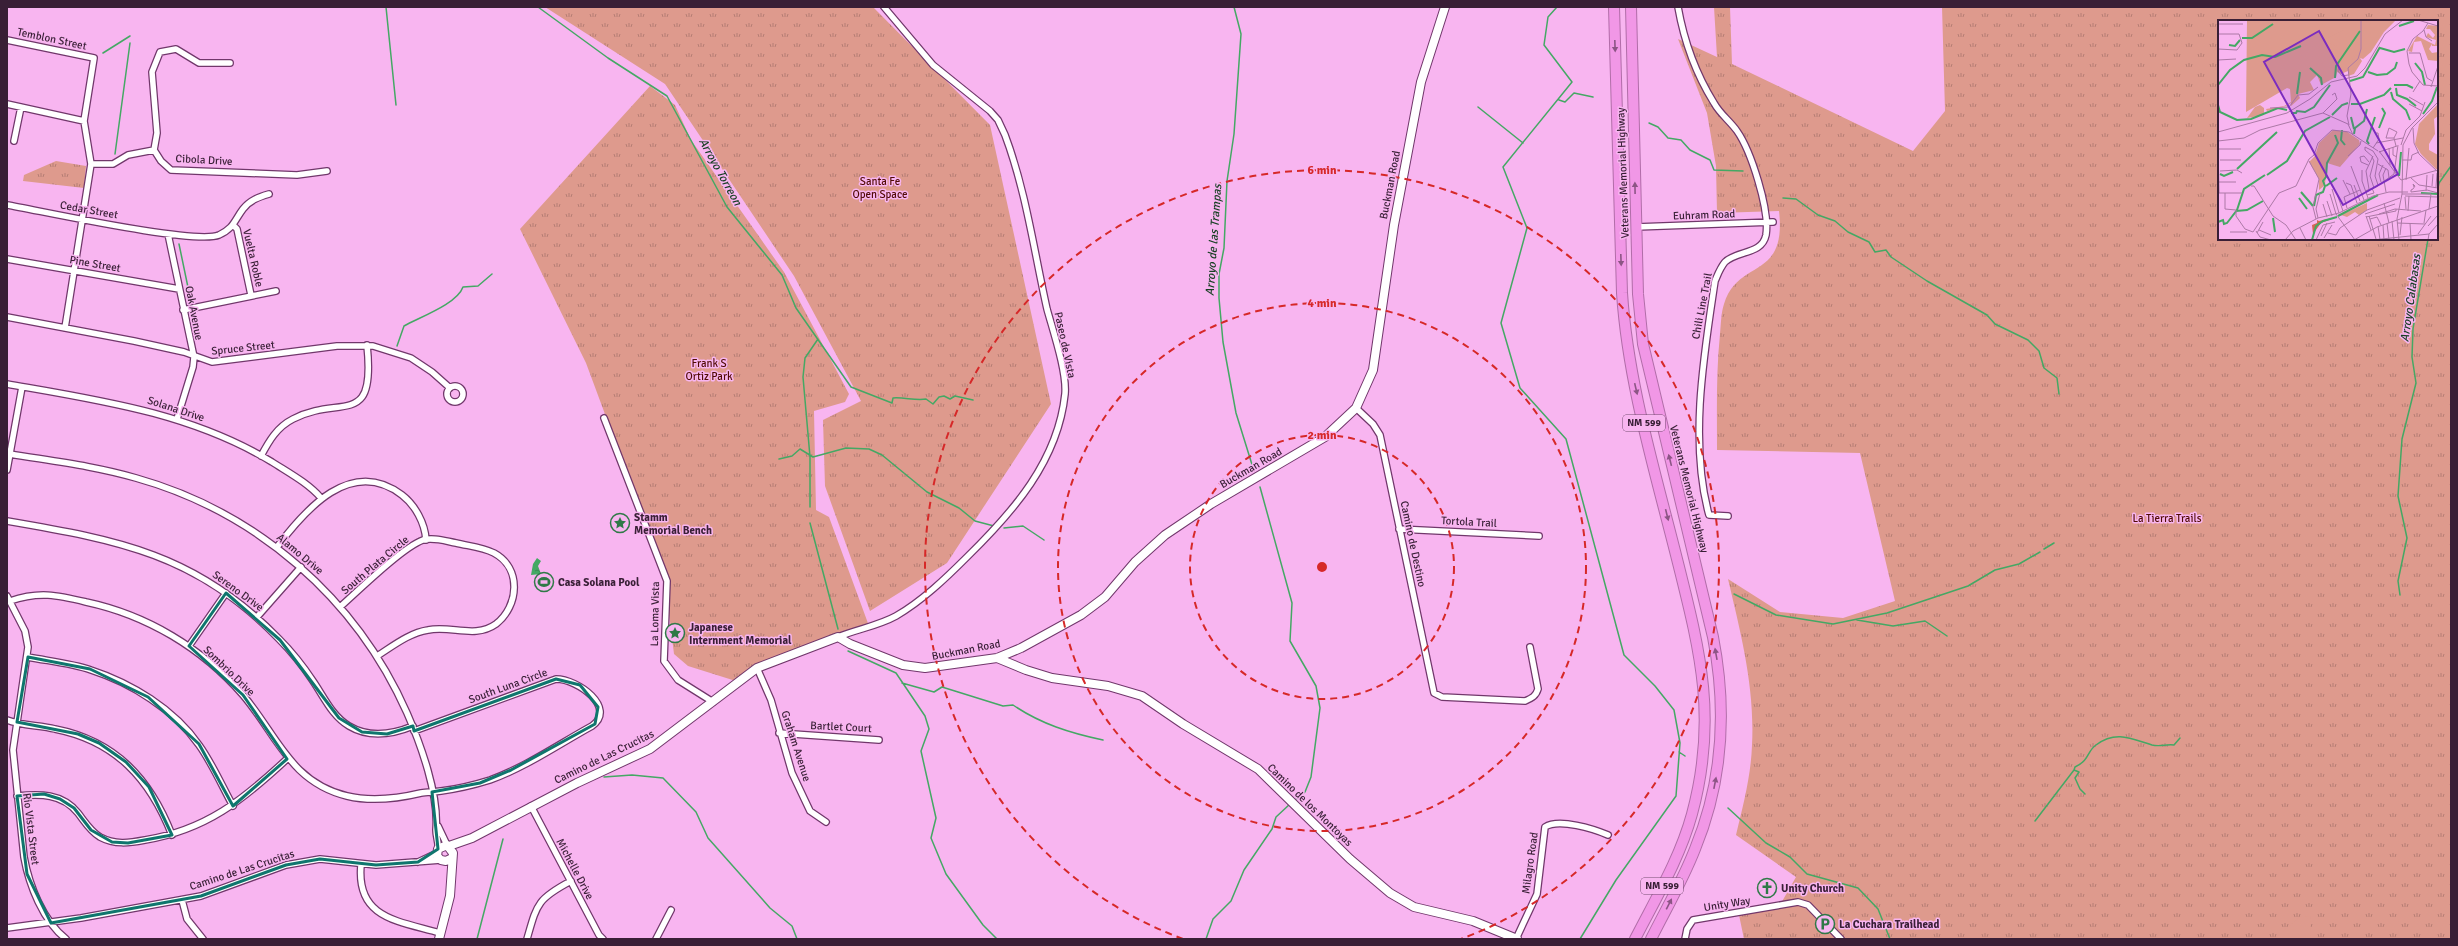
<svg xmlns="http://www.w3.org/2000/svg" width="2458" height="946" font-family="Signika,sans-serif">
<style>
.park{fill:url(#park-tufts);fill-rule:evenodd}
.pitch{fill:#de9a8d}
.water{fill:url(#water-ripples)}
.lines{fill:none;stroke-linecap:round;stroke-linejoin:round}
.stream{stroke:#44a864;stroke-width:1.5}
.street-casing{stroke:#71376b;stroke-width:8}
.secondary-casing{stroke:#71376b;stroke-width:10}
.highway-casing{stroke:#b16da8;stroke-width:12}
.street{stroke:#fff;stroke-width:5.5}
.secondary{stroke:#fff;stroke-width:8}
.highway{stroke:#f197e6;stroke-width:10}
.oneway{fill:#8c5585}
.marked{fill:none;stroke:#0f766e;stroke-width:3;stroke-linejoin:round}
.ring{fill:none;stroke:#d62828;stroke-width:2;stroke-dasharray:7 5}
.labels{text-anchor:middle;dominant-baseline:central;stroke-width:3;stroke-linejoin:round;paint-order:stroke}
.shield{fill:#f8b5f0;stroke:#724c6e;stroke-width:1}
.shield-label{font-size:10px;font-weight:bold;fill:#391f36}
.street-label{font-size:11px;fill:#391f36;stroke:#f8b5f0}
.park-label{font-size:11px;fill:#500b04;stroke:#f8b5f0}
.poi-label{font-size:11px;font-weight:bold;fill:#391f36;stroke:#f8b5f0;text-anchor:start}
.water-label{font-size:12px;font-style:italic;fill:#173f23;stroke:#f8b5f0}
.inset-river{fill:none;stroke:#44a864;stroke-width:2}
.inset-road{fill:none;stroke:#ac79a6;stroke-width:1}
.view{fill:#7b2cbf;fill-opacity:0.15;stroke:#7b2cbf;stroke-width:2}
.inset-edge{fill:none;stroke:#391f36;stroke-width:2}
.centre{fill:#d62828;stroke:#f8b5f0;stroke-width:2}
.ring-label{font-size:12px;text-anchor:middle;font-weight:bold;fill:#d62828;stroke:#f8b5f0;stroke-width:3;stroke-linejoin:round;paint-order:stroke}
</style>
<defs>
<pattern id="park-tufts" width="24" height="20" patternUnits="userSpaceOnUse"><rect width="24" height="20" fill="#de9a8d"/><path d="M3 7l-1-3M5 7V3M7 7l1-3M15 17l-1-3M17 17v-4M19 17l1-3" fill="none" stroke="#b57d74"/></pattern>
<pattern id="water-ripples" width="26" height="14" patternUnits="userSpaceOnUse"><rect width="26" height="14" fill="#44a864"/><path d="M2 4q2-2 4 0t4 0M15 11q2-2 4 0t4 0" fill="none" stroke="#3a8853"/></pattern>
</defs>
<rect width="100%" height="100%" fill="#f8b5f0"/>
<!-- park -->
<path class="park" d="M545 7H873L990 125 1051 404 947 563 870 611 825 486 823 420 861 401 794 276 665 84Z
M1714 7H1730L1732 64 1913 151 1945 111 1942 7H2451V939H1744L1739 915 1780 905 1796 877 1736 835C1743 806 1751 776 1752 745 1755 688 1741 634 1728 579L1780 612 1843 618 1895 601 1860 453 1717 450C1717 411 1716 373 1720 334 1721 324 1721 313 1724 304 1738 258 1787 281 1779 211L1717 213 1716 166 1707 113 1678 39 1717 57ZM2219 21H2437V239H2219Z
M650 86 675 105 691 140 784 272 849 394 845 402 814 411 816 510 829 517 869 626 800 652 739 682 688 666 674 654 664 573 586 363 520 229Z
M56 161 86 166 84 188 23 181 24 175Z"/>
<!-- pitch -->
<path class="pitch" d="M2301 916 2311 917 2310 939H2274Z"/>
<!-- water -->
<path class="water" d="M537 558 541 561 538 566 541 574 531 575 533 564Z"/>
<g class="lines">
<!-- stream -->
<path class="stream" d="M386 7 396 105
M538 7 608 58 667 96 727 207 782 275 796 308 851 387 892 403 893 398C904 397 916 401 926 399L933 404 939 397 944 396 950 399 955 396 973 400
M1234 7 1241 34 1234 134 1227 181 1224 248 1219 274V298L1223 342 1236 413 1254 471
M1557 7 1548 17 1544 45 1572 82 1503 167 1527 228 1501 323 1520 388 1566 439 1624 655 1655 686 1674 710 1680 743 1676 796 1616 880 1580 939
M103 53 130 36
M1559 100 1565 102 1574 93 1593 97
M1478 107 1523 143
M1649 123 1658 127 1668 138 1681 140 1690 150 1710 160 1714 170 1743 171
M115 154 130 43
M2437 192 2439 183 2451 166
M1783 198 1796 199 1818 215 1835 221 1848 232 1869 242 1875 252 1886 250 1891 257 1927 281 1987 315 1995 324 2028 340 2039 351 2044 368 2057 378 2059 394
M179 244 190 297
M397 346 404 326C420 317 457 304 463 287L478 286 492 274
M779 459 792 456 800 449 813 457 846 448 869 449 882 455 927 492 959 508 975 521 994 526
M1260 487 1292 603 1290 641 1316 686 1320 708 1311 777 1305 792 1295 800
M810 507V457L803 377 805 358 818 339
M810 523 838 629
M1004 528 1023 526 1044 540
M2044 549 2054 543
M1734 594 1776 615 1833 624 1887 613 1968 586 1995 570 2019 564 2040 552
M2400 595 2398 581 2407 538 2398 496 2402 439 2416 383 2412 357 2413 329 2428 239
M1857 620 1893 626 1925 621 1947 636
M848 651 896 673 925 716 929 729 921 751 936 818 931 838 946 874 983 925 997 939
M902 683 934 692 942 687 1003 706 1013 705C1041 724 1070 733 1103 740
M1679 752 1685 756
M604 777 632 775 663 778 696 812 708 838 770 908 792 926 797 939
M2085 794 2080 789 2075 778 2079 772 2074 770 2075 767C2090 760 2087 751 2096 745 2116 730 2132 739 2152 745 2160 747 2166 744 2174 745L2180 738
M1728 808 1766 843 1790 857 1807 874 1858 888 1878 909 1890 939
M2035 821 2074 770
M477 939 503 839
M1206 939 1213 919 1231 901 1244 870 1272 829 1276 817 1290 804"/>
<!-- street casing -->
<g class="street-casing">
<path id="street" d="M1678 7C1684 41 1696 74 1714 103 1720 114 1730 121 1737 131 1751 151 1770 210 1766 235 1762 255 1737 250 1725 262 1720 268 1718 274 1715 281 1704 354 1689 442 1709 515L1728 516
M7 40 94 58 84 121 91 164 65 328
M7 104 84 121
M14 141 21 107
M154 150 161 161 171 170 297 175 327 171
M154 150 157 133 152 72 160 52 176 49 199 63H230
M91 164H113L128 155 154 150
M7 205C42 211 195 245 219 235 234 228 234 221 243 209 250 200 259 197 269 194
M234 226 237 229 251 295
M1636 227 1773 222
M168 234 194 357 193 367 177 419
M7 259 179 289
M183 310 276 291
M7 317 134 341 184 352 212 362 337 346H373L411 358 432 372 450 388
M7 384C99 400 191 413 272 462 289 473 308 483 321 498
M447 394a8 8 0 1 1 16 0a8 8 0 1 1-16 0Z
M1356 408 1373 424 1380 435 1434 693 1442 697 1525 701C1532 698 1536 696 1538 689L1530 647
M604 418 667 581 664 661 678 680 713 702
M10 454C52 461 95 466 136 478 257 512 356 598 407 713 421 745 439 795 436 830 436 837 439 843 438 849
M261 456C269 441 277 427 293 419 341 394 376 430 367 345
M7 470 22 387
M7 521C118 540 197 554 279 639 292 652 303 666 313 681 324 697 332 716 349 726 369 738 391 735 413 726
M1399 529 1539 536
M277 547C305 510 351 456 402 495 415 505 425 523 426 540
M7 596 25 631 28 647 13 750 24 857C29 885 43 921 66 939
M10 601C39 591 57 595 86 602 147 615 202 648 243 695 277 735 290 782 347 796 372 802 396 799 421 793 427 792 434 792 441 791 457 789 474 785 490 780 526 767 559 744 592 726 617 708 578 679 556 679L414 731
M340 607C358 591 403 547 423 540 433 537 445 541 456 543 468 546 482 547 494 553 522 568 519 606 496 624 475 639 451 625 428 630 409 633 393 646 377 656
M257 617 301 567
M838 637C857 629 878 626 896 616 922 601 946 578 967 557 1013 512 1058 461 1065 394 1067 372 1053 331 1047 309 1034 251 1026 191 1005 135L998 120 990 111 933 65 884 7
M189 646 226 593
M28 657C48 661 71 663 91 670 131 683 174 709 199 745 212 763 222 786 233 806
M757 668 771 700 792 773 810 811 826 822
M7 720C22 726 40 725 55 729 116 741 150 779 172 835
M779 733 879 740
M17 796C40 794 62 793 78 813 85 822 90 831 100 837 115 845 129 843 145 840 206 830 243 800 287 759
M531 806 599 935 603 939
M438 826 447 845
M418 862 437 853
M361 865C356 919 399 921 440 933
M182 900 187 919 203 939
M7 928 81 918 201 896 286 865 320 859 376 865 441 860
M527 939C537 904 537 899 571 881
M656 939 671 910
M1516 939 1537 894 1545 827C1559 818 1594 829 1608 835
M1685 939 1687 929 1693 920 1798 902 1808 905 1841 939"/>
</g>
<!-- secondary casing -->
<g class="secondary-casing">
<path id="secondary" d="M997 658 1026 670 1052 678 1108 686 1142 696 1183 724 1258 769 1350 859 1390 893 1414 907 1473 921 1517 939
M449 846 472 838 577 783 650 749 757 668 838 637 850 644 903 665 925 668 997 658 1021 648 1081 615 1105 597 1135 562 1165 535 1211 504 1325 437 1356 408 1373 370 1394 225 1421 82 1445 7
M439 939 450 896 453 853 447 845 438 849 437 856 441 860 446 861 452 858"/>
</g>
<!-- highway casing -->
<g class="highway-casing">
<path id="highway" d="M1614 7 1622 293C1628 383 1655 471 1677 559 1700 651 1718 718 1692 814 1680 858 1656 898 1635 939
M1631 7 1638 294 1643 344 1713 637C1727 709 1723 781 1695 849 1683 880 1666 909 1651 939"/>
</g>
<!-- street -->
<use href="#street" class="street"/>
<!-- secondary -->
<use href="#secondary" class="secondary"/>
<!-- highway -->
<use href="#highway" class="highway"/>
</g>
<!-- one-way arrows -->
<defs><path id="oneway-solid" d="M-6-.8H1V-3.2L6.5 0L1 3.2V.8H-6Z"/></defs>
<g class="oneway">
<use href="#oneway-solid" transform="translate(1615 46) rotate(88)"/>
<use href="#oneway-solid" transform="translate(1635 188) rotate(-91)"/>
<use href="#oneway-solid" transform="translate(1621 260) rotate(88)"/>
<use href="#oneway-solid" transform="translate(1636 389) rotate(77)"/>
<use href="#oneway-solid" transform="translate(1670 460) rotate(-104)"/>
<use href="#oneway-solid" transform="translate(1667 515) rotate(76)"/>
<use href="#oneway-solid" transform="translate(1716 654) rotate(-100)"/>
<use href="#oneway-solid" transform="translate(1715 783) rotate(-79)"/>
<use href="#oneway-solid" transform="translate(1669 904) rotate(-63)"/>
</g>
<!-- marked area -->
<path class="marked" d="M226 593 280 640 339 718 362 732 387 734 413 726 414 731 556 679 580 685 598 707 595 724 511 770 480 783 432 792 438 849 418 862 376 865 320 859 286 865 201 896 51 923 27 874 17 796 44 794 60 799 74 808 91 830 112 842 128 843 172 835 149 787 126 762 99 743 78 734 17 722 28 657 90 669 148 697 199 744 233 806 287 759 243 695 189 646Z"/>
<!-- distance rings -->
<g class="ring">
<circle cx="1322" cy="567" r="132"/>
<circle cx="1322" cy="567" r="264"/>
<path d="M1183 939A397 397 0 1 1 1461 939"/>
</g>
<!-- icons -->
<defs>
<g id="sight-ring" transform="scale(1)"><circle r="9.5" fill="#f8b5f0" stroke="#2f7947" stroke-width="1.5"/><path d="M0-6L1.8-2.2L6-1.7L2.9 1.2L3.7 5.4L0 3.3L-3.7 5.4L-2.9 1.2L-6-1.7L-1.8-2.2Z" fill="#2f7947"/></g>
<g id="stadium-ring" transform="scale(1)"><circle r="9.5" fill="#f8b5f0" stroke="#2f7947" stroke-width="1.5"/><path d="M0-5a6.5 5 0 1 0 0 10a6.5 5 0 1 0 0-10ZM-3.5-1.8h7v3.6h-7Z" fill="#2f7947"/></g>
<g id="church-ring" transform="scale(1)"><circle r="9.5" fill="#f8b5f0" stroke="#2f7947" stroke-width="1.5"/><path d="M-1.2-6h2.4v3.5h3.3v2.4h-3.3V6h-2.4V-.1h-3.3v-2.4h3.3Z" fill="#2f7947"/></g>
<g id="parking-ring" transform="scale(1)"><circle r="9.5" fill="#f8b5f0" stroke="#2f7947" stroke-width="1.5"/><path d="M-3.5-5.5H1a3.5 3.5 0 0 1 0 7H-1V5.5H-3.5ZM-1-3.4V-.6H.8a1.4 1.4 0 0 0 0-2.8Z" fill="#2f7947"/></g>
</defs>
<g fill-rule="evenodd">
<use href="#sight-ring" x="620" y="523"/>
<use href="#stadium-ring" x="544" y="582"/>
<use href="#sight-ring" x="675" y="633"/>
<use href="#church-ring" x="1767" y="888"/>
<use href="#parking-ring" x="1825" y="924"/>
</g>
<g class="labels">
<!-- shield labels -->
<g class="shield">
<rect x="1623" y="415" width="42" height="16" rx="3"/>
<rect x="1641" y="878" width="42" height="16" rx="3"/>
</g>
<g class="shield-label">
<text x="1644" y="423">NM 599</text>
<text x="1662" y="886">NM 599</text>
</g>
<!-- street labels -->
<g class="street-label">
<text transform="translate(52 39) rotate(12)">Temblon Street</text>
<text transform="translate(204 160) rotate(3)">Cibola Drive</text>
<text transform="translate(1623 173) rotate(-92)">Veterans Memorial Highway</text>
<text transform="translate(1390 185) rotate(-79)">Buckman Road</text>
<text transform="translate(89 210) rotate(10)">Cedar Street</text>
<text transform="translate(1704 215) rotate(-2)">Euhram Road</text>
<text transform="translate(253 258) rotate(77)">Vuelta Roble</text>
<text transform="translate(95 264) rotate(10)">Pine Street</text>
<text transform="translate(1702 306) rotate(-79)">Chili Line Trail</text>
<text transform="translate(194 313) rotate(79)">Oak Avenue</text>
<text transform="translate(1065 345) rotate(78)">Paseo de Vista</text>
<text transform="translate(243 348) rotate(-6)">Spruce Street</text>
<text transform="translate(176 409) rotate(18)">Solana Drive</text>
<text transform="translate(1251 468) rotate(-30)">Buckman Road</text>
<text transform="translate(1689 489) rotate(76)">Veterans Memorial Highway</text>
<text transform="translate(1469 522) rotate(3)">Tortola Trail</text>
<text transform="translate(1413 544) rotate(78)">Camino de Destino</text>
<text transform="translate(300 554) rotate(40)">Alamo Drive</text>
<text transform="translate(375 565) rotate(-40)">South Plata Circle</text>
<text transform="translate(238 591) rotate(36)">Sereno Drive</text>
<text transform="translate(655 614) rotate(-89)">La Loma Vista</text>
<text transform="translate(966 650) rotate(-11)">Buckman Road</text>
<text transform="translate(229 671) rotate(44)">Sombrio Drive</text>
<text transform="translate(508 686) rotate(-20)">South Luna Circle</text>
<text transform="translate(841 727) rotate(3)">Bartlet Court</text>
<text transform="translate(796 746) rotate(72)">Graham Avenue</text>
<text transform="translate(604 757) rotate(-26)">Camino de Las Crucitas</text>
<text transform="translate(1310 805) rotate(44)">Camino de los Montoyas</text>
<text transform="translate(31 829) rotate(83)">Rio Vista Street</text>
<text transform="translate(1530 863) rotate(-82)">Milagro Road</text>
<text transform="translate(575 869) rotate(62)">Michelle Drive</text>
<text transform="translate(242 870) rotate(-18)">Camino de Las Crucitas</text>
<text transform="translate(1727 904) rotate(-9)">Unity Way</text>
</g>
<!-- park labels -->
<g class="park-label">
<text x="880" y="181">Santa Fe<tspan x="880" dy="13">Open Space</tspan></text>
<text x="709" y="363">Frank S<tspan x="709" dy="13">Ortiz Park</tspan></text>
<text x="2167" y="518">La Tierra Trails</text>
</g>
<!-- poi labels -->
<g class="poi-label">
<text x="634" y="517">Stamm<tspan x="634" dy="13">Memorial Bench</tspan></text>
<text x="558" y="582">Casa Solana Pool</text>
<text x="689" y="627">Japanese<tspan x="689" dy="13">Internment Memorial</tspan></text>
<text x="1781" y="888">Unity Church</text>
<text x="1839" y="924">La Cuchara Trailhead</text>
</g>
<!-- water labels -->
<g class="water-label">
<text transform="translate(720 172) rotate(61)">Arroyo Torreon</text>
<text transform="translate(1214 240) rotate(-86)">Arroyo de las Trampas</text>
<text transform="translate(2411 298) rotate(-82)">Arroyo Calabasas</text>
</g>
</g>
<!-- overview -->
<g transform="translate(2218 20)">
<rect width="220" height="220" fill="#f8b5f0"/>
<path d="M210 5 220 6V26H214V24L211 29 214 33 220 32V41L210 40 203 21 196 22 194 32 190 31 199 16 217 25 218 20 208 17 210 13 215 18 217 15 212 9H208Z" fill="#de9a8d"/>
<path d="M119 197 103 203 95 214 94 205 99 203V200L101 201Z" fill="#d16755"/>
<path d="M220 84V96L216 99 217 114 211 124V130L220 135V149H218L203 134 197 124 201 104Z" fill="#de9a8d"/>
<path d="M29 0H178L166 12 153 32 145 39 142 38 144 41 136 54 130 56V51L123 54 119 52 118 57 103 65 99 55 92 62 96 70 80 74 82 78 73 86V83L68 86 49 91 48 89 66 86 73 82 72 69 69 68 28 92ZM115 110 128 111 141 120 142 124 122 147 109 143 107 165 101 170V159L91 142 97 136 101 123ZM149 183V190L141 195 137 192 129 197 123 195Z" fill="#de9a8d"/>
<path d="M126 10V19L119 26 104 21ZM136 19 142 26 141 32 134 40H126L125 35 130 30 128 28ZM42 85 46 88V95L29 98 37 87Z" fill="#de9a8d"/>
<path class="inset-river" d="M181 6 196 1M24 18H34L55 4M11 25 17 26 22 20M162 28 176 32 187 29M197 43 204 52 207 65M92 48 103 58 104 65M150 52 159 55 169 54 177 48 179 42M117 58 118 46 142 11M132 61 145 57 162 27M0 65 12 50 26 40 44 35 57 37 83 26M176 65H189L195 68M178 68 179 75 189 79 198 86M173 72 175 79 188 90 192 100M79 74 82 52M133 84H142L166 75 173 68M0 85 2 92 19 100 33 99 60 88 69 90M73 93H78L79 91 87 92 96 87 112 65M205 94 214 81 219 67M114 95 124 85 130 83M133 97 136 109M161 108 167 93 164 88M124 110 123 120 127 125M136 114 137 108 146 101 149 89M151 124 149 121 157 97M19 149 59 112M2 154 6 156 15 152M49 155 69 141 87 111 112 97M181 156 183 132M108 166 119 158M83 172 95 186M203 173 220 174M81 178 89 189M96 186 98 175 105 172 107 166 105 161 108 157 109 143 120 123 117 115M18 191 29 190 45 181M120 196 160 175M55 198 57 212M0 202 5 200 6 204 9 203 19 190 26 169 47 155M94 220 98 206 105 201 119 197"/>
<path class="inset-road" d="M200 0 220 6M210 3 205 11 195 19 189 31 191 44 194 52 205 65 220 66M0 4H25M206 10 208 17 214 21M0 14H21L24 23 19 30 0 29M191 33H202L209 58 214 61M0 40 18 39M121 46 120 51 124 56 130 55M213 67 220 46M195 72 202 61M191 77 205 85M191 84 204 91M52 88 71 87 80 75 91 74 100 67M105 93 119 79 117 73 114 75M131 105 129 96 133 74 130 48 140 39 143 29V0M195 108 196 123M0 112 69 93 92 79 113 62 139 56 147 48 167 14 185 0M176 118H168L171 108 179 112 176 118 178 126M0 121 26 118 42 110 105 93 130 104 135 115M0 123 1 173H24M158 123 185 118M196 123 201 134 220 152M183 125 188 110 202 96 207 82M175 127V135L179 137M155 128 161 119 160 113H157M171 128 172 145M1 129H23M161 131 183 160M161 132 179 126M130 136 142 125 143 121M154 137 156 141 152 156 156 168M155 137 147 130V127L155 131 160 139 157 156 160 165M2 140H23M184 140H193L194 135 201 132M91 141 101 159 95 187 98 199M160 144 170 150 171 158M150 145 143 142 142 137 146 136 151 142M133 146 146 180M144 150V161L150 178M2 151 19 150 24 153M193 158 201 165 220 168M125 160 132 174M183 160 220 150M188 160 191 128M1 162H18M163 162 161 154 165 145M128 163 133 165 139 183M136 165 142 181M33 166H36L55 196 68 205 78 220M214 166 215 154M218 167 219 153M114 169 121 193M151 169 148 151 155 136M147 171 158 167 176 154 180 125M208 171 209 155M168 172 165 155 168 148M193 172 209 170 220 173M193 172V170L195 169 197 166 195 164 196 167M7 173V189L18 190V196L27 209 35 212M112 174 118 194 137 220M119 174 125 191M184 174H213L211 189M149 175 156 173 154 168M187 176 220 177M187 177 188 189M109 181 114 196M166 183 171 203M105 184 109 197M129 188 126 177 142 170M190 191 191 176M147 194 177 184M161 194 177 189 203 191M148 196 153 210M151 196 158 219M148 197 178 191V189M100 198 98 189 102 173M152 199 159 197 163 205M174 201 176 220M169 203 171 220M179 203 207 204M192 203 193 220M206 203 208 190M165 205 166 220M160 206 162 220M210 206 220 195M82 208 88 220M41 210 53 215M38 211 42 217 53 220M12 212H29M35 212 61 173 78 166 91 139 96 135 100 123 114 110 131 112 160 131M39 213 45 202M110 213 118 215 122 208 149 190 182 178M200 214 213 196M182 215 184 197M103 216 109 203M106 218 114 205M67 220 75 211 100 198 121 193 155 176 171 172H190M98 220 105 205 117 202M136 220 159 207 220 186M154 220 211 214M181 220 179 199 184 174 185 125 194 108 220 82M210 220 211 214 220 204"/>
<path class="view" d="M101 11 180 154 125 185 46 42Z"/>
<rect width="220" height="220" class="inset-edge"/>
</g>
<circle cx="1322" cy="567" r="6" class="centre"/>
<g class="ring-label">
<text x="1322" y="174">6 min</text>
<text x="1322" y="307">4 min</text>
<text x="1322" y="439">2 min</text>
</g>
<!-- border -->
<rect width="2458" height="946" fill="none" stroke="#391f36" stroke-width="16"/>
</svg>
